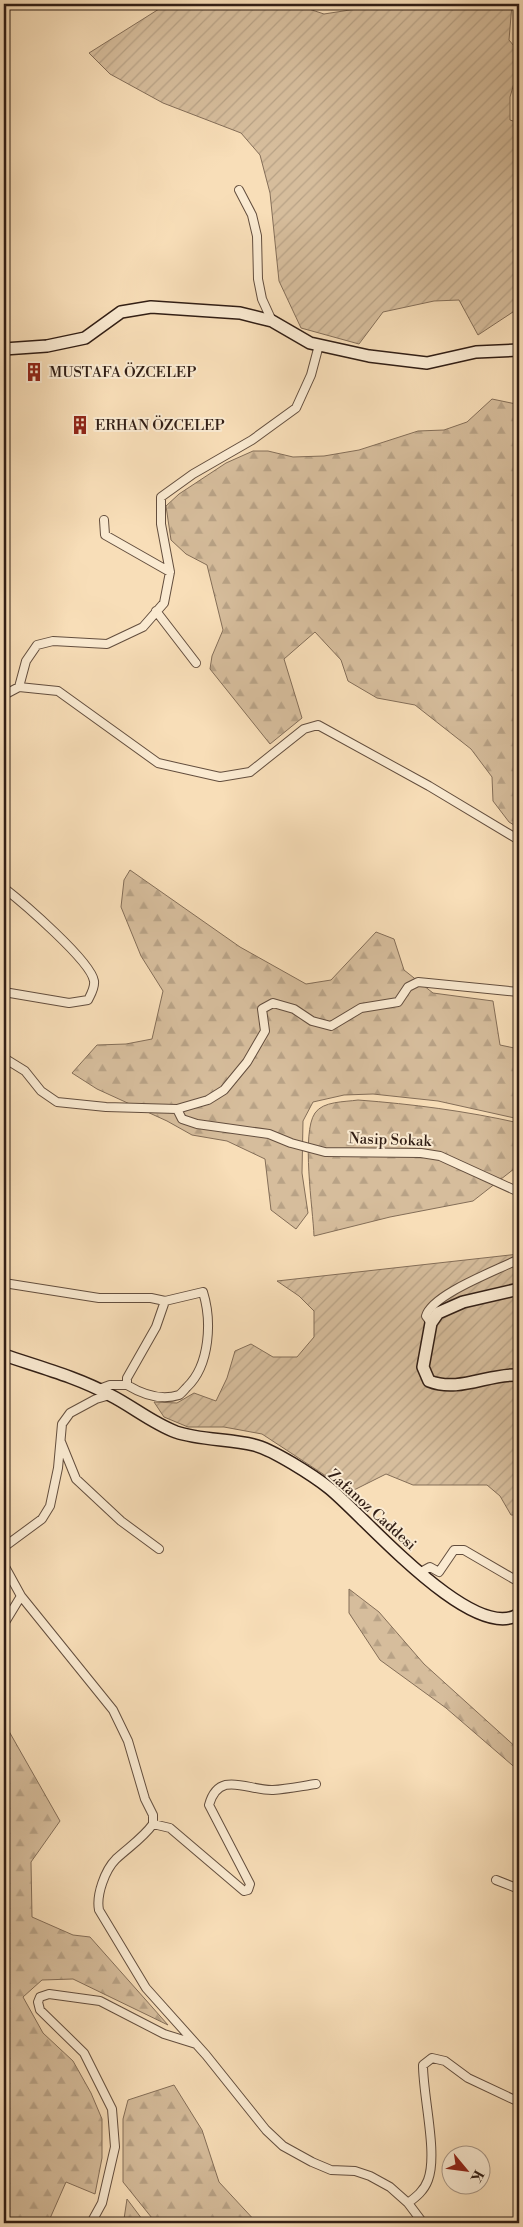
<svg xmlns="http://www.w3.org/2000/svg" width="523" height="2227" font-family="'Libre Bodoni',serif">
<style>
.forest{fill:url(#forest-firs);stroke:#846e58}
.garden{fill:url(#garden-furrows);stroke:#846e58}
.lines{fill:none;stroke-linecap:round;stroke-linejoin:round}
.street-casing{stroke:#634e3e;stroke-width:10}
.secondary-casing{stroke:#311e15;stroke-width:14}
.street{stroke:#faead1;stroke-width:8}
.secondary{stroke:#faead1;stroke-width:11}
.labels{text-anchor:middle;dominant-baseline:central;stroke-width:4;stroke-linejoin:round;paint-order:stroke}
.poi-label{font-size:15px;fill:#311e15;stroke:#faead1;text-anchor:start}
.street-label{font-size:15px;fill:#311e15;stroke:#faead1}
</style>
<defs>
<pattern id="forest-firs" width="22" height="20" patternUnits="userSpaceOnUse" patternTransform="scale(1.25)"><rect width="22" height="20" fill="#d6bd9c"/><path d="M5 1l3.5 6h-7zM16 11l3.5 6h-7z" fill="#b8a286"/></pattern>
<pattern id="garden-furrows" width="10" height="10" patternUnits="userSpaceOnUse" patternTransform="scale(1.25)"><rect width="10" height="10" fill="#d6bd9c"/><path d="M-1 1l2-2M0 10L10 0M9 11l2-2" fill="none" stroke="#b8a286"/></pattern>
</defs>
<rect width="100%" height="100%" fill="#f8deb8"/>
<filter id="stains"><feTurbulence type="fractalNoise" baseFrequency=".004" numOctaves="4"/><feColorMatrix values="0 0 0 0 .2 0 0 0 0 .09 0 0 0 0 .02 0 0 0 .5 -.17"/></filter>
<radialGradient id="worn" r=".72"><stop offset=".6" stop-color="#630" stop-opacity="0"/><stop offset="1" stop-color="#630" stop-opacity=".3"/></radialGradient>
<!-- forest -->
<path class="forest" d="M492 399 516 404 519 417V828L509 822 493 801 492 777 471 749 415 705 377 698 348 681 341 660 315 632 284 659 302 718 270 744 210 669 212 656 223 630 207 565 186 554 171 540 166 506 179 494 226 463 253 451H268L293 457 324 456 359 450 418 431 444 430 467 422Z
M130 870 240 947 306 984 331 980 376 932 394 939 404 970 433 993 493 1001 500 1045 519 1049V1119L438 1101 373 1094 344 1095 313 1102 303 1121 302 1173 308 1213 296 1229 271 1210 265 1159 227 1141 192 1135 167 1121 97 1089 72 1073 97 1045 126 1044 152 1039 163 991 141 956 121 907 124 880Z
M358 1100C412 1104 466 1111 519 1123V1165L473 1201 390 1217 314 1236C313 1209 301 1133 315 1113 323 1101 345 1102 358 1100Z
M349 1589 379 1612 424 1664 519 1750V1771L446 1708 380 1660 349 1613Z
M4 1726H6L60 1821 31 1862 32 1917 73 1935 90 1937 168 2025 73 1979 42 1980 23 1997 43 2033 73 2061 91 2093 102 2119V2158L95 2194 66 2182 48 2223H9L4 2191Z
M174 2085 202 2130 219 2182 257 2223H156L123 2182V2119L128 2100Z
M127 2199 145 2223H126L124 2219Z"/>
<!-- garden -->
<path class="garden" d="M192 4H294L324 14 356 9 373 4H512L509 40 519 52V66L510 97V120L519 123V308L478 335 459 300 434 301 383 312 359 344 301 328 279 281 270 193 260 155 241 133 163 103 110 74 89 53 159 9Z
M519 1254V1423L514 1422 517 1453 519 1455V1515H511L500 1496 487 1485H413L386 1474 348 1493 323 1474 262 1434 224 1427H188L164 1417 154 1402 177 1403 194 1393 216 1401 227 1378 235 1351 251 1344 273 1357H297L314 1337V1311L299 1296 277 1281Z"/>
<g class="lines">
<!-- street casing -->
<g class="street-casing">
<path id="street" d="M239 190 252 215 257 236 258 279 262 299 272 321
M104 520 105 535 170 572
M156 611 196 663
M19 687 58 691 158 763 220 777 250 772 304 729 318 725 429 786 519 840
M4 695 19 687 26 661 37 645 53 641 107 644 143 627 164 603 170 572 161 524V497L193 474 252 440 296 408 311 375 319 345
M4 888C22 902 91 961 94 981 95 988 91 994 88 1000L69 1003 4 992
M4 1058 25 1071 41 1091 57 1102 106 1107 177 1109 182 1119 197 1124 269 1134 291 1143 325 1152 421 1153 440 1156 519 1192
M177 1109 208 1100 224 1090 247 1062 265 1031 262 1009 273 1003 294 1009 312 1021 331 1026 361 1008 398 1002 408 987 418 982 519 992
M4 1283 99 1298H151L165 1301
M431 1323 426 1316C432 1294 498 1270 519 1259
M99 1389 110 1385H127V1378L156 1327 165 1301 203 1292C212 1321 210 1365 187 1387 185 1389 182 1393 179 1395 161 1401 142 1394 127 1385
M61 1442 76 1479 121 1521 159 1549
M4 1547 42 1519 50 1506 58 1468 62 1424 70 1413 96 1399 110 1395
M4 1565 21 1596
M419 1573 430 1567 439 1572 454 1550H464L519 1582
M4 1624 21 1596 113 1710 128 1741 145 1799 153 1815V1824C143 1838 129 1847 116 1859 105 1870 96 1895 99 1910L146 1988 206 2055 266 2130 283 2146 312 2162 331 2170 355 2171 370 2176 390 2187 408 2203 423 2223
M153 1824 170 1828 244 1891 248 1890 250 1884 209 1805C219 1769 248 1791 273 1790 287 1789 302 1786 316 1784
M496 1880 519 1889
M408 2203C416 2197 424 2191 428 2180 438 2154 423 2097 423 2065L432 2058 445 2061 468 2078 519 2102
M91 2223 102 2203 115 2147 112 2109 84 2053 40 2010 38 2002 40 1997 49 1994 100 2001 164 2034 196 2044"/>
</g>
<!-- secondary casing -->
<g class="secondary-casing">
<path id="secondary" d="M4 349 47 346 85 338 121 312 151 307 240 313 272 321 310 343 369 356 427 363 476 352 519 350
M519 1289 463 1302 438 1313 431 1323 423 1367 429 1381C459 1393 489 1373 519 1375
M4 1355C39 1367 77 1377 110 1395 132 1406 152 1423 176 1432 199 1440 230 1439 254 1445 272 1449 314 1476 329 1488 363 1515 473 1645 519 1614"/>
</g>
<!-- street -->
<use href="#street" class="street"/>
<!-- secondary -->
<use href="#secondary" class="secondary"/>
</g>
<!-- icons -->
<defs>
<g id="building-bare" transform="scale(1.5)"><path d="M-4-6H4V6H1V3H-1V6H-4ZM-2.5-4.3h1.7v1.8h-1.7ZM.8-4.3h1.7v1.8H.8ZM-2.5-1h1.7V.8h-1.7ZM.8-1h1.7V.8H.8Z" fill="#8f2418" stroke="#faead1" stroke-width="2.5" paint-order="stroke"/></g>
</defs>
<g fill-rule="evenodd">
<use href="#building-bare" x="34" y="372"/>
<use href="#building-bare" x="80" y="425"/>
</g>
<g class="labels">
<!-- poi labels -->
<g class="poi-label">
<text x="49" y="372">MUSTAFA ÖZCELEP</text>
<text x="95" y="425">ERHAN ÖZCELEP</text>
</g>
<!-- street labels -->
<g class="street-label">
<text transform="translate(390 1140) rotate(2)">Nasip Sokak</text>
<text transform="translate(372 1510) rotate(42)">Zafanoz Caddesi</text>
</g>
</g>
<!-- margin -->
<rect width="523" height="2227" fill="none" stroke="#f8deb8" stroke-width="20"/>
<rect x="5" y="5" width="513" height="2217" fill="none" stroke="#311e15" stroke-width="2.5"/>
<rect x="10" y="10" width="503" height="2207" fill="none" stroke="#311e15"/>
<!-- north arrow -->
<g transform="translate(466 2170) rotate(119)"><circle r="24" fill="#faead1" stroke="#aa9886"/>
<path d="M0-4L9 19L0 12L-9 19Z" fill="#8f2418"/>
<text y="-8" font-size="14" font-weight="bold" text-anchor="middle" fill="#311e15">K</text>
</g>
<rect width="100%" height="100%" filter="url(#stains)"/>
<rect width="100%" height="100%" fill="url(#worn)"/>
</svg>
